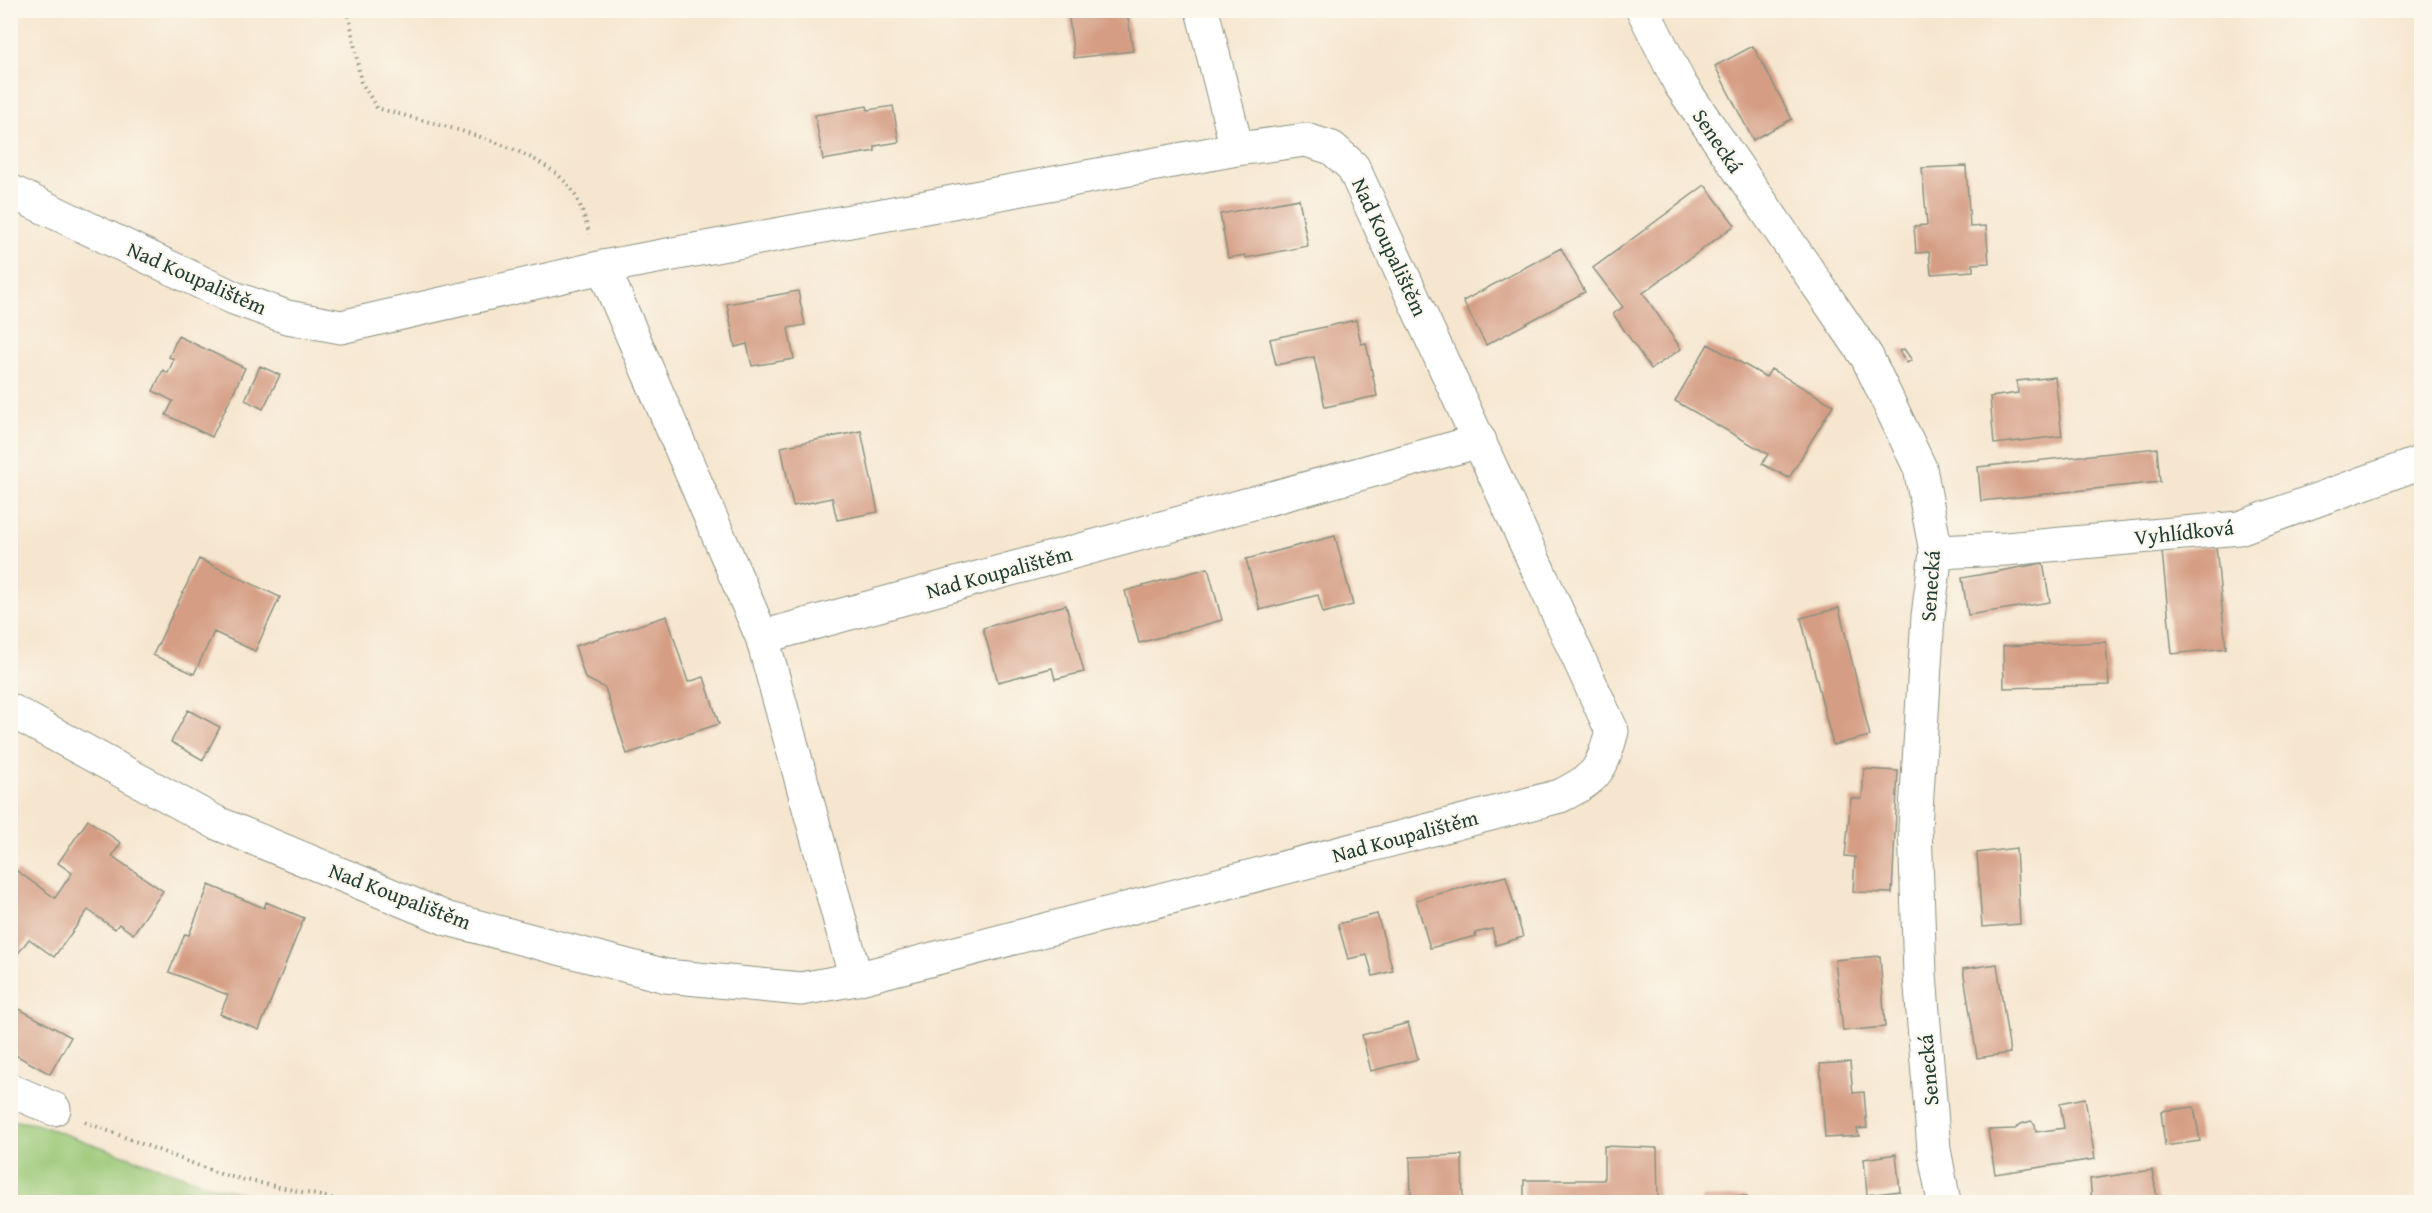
<svg xmlns="http://www.w3.org/2000/svg" width="2432" height="1213" font-family="'Gentium Book Plus',serif">
<style>
.green{fill:#9ac876;stroke:#5c8255;stroke-width:1.5}
.building{fill:#d59e84}
.lines{fill:none;stroke-linecap:round;stroke-linejoin:round}
.minor-casing{stroke:#8a9282;stroke-width:35}
.tertiary-casing{stroke:#8a9282;stroke-width:35}
.path{stroke:#8a9282;stroke-width:4;stroke-dasharray:1.5 4.5;stroke-linecap:butt}
.minor{stroke:#fff;stroke-width:33}
.tertiary{stroke:#fff;stroke-width:33}
.labels{text-anchor:middle;dominant-baseline:central;stroke-width:4.5;stroke-linejoin:round;paint-order:stroke}
.street-label{font-size:21px;fill:#1f3d34;stroke:#fbf7ec}
</style>
<rect width="100%" height="100%" fill="#fbf7ec"/>
<filter id="ink" filterUnits="userSpaceOnUse"><feTurbulence type="fractalNoise" baseFrequency=".0167" numOctaves="2"/><feDisplacementMap in="SourceGraphic" scale="12" xChannelSelector="R" yChannelSelector="G"/><feConvolveMatrix kernelMatrix="1 2 1 2 8 2 1 2 1" color-interpolation-filters="sRGB"/></filter>
<filter id="wash" filterUnits="userSpaceOnUse"><feTurbulence type="fractalNoise" baseFrequency=".008" numOctaves="4" result="noise"/><feDisplacementMap in="SourceGraphic" scale="24" xChannelSelector="R" yChannelSelector="G"/><feGaussianBlur stdDeviation="1.35" result="paint"/><feColorMatrix in="noise" values="0 0 0 0 0 0 0 0 0 0 0 0 0 0 0 0 0 1.4 0 .05"/><feComposite in="paint" operator="in"/></filter>
<g filter="url(#wash)">
<rect width="100%" height="100%" fill="#f6e6cf"/>
<!-- green -->
<path class="green" d="M10 1120 36 1124 209 1185 280 1202H11Z"/>
<g id="blocks">
<!-- building -->
<path class="building" d="M1071 10H1111V13L1127 11 1133 51 1074 58 1069 18H1072Z
M1753 46 1792 119 1753 140 1715 66Z
M867 106 868 110 893 106 899 142 875 146V151L823 160 815 115Z
M1966 166 1970 227 1986 226 1989 263 1973 264V271L1931 274 1929 252 1916 253 1914 226 1927 225 1922 168Z
M1705 185 1735 225 1643 293 1681 349 1651 369 1613 314 1623 307 1593 268Z
M1299 199 1308 246 1246 258 1245 255 1228 258 1220 214Z
M1561 248 1585 292 1486 345 1463 301Z
M798 291 805 325 788 328 794 359 752 366 747 344 735 347 727 304Z
M1356 320 1361 344 1366 343 1377 396 1325 407 1314 357 1276 365 1270 339Z
M178 336 245 368 212 437 166 415 173 401 153 391 163 370 168 373 174 359 169 357Z
M1708 344 1766 377 1771 369 1833 405 1789 478 1762 464 1768 454 1675 401Z
M1904 349 1912 360 1907 363 1899 351Z
M260 366 280 375 263 409 245 400Z
M2055 377 2062 436 1994 444 1990 397 2018 393 2017 381Z
M861 431 878 512 837 520 832 498 793 506 781 447Z
M2157 448 2160 482 1981 501 1978 467Z
M1335 536 1353 605 1323 613 1318 595 1260 610 1246 559Z
M2216 546 2226 648 2172 654 2162 551Z
M199 559 280 597 255 651 214 632 194 674 153 655Z
M2043 563 2050 602 1968 615 1962 578Z
M1208 568 1222 620 1139 643 1125 591Z
M1066 605 1084 672 1055 679 1052 668 998 682 983 628Z
M1839 608 1870 736 1833 745 1801 618Z
M667 616 688 682 704 677 719 724 627 754 605 688 585 678 575 646Z
M2106 642 2109 685 2004 688 2003 646Z
M188 710 220 727 203 760 171 742Z
M1864 769 1898 771 1892 893 1853 892 1855 857 1845 856 1851 798 1862 799Z
M88 820 121 843 112 856 163 891 133 934 119 924 115 929 88 910 54 957 29 939 10 964V879L17 871 55 898 72 873 58 863Z
M2016 848 2020 924 1982 927 1977 853Z
M1506 876 1523 937 1496 945 1492 929 1475 933 1476 936 1430 948 1416 900Z
M209 885 264 908 266 902 304 918 259 1030 220 1014 228 995 169 972 185 934 189 935Z
M1377 914 1393 971 1373 976 1367 955 1348 959 1338 924Z
M1880 956 1885 1027 1843 1031 1835 960Z
M1997 964 2010 1053 1977 1058 1963 969Z
M10 1004 71 1037 50 1074 10 1052Z
M1408 1023 1418 1059 1371 1071 1362 1035Z
M1850 1062 1853 1093 1864 1092 1867 1128 1857 1129 1859 1136 1825 1138 1820 1064Z
M2085 1098 2095 1159 1995 1174 1988 1130 2015 1129 2021 1124 2031 1121 2035 1124 2036 1132 2064 1128 2060 1103Z
M2194 1107 2200 1141 2165 1146 2161 1111Z
M1604 1146 1657 1148 1658 1202H1524V1180H1604Z
M1896 1154 1900 1191 1867 1195 1864 1159Z
M1462 1155 1463 1202H1411L1410 1157Z
M2152 1170 2158 1202H2092L2090 1179Z
M1747 1196V1202H1702V1198Z"/>
</g>
</g>
<g filter="url(#ink)">
<use href="#blocks" fill-opacity="0" stroke="#8a9282" stroke-width="1.5"/>
<g class="lines">
<!-- minor casing -->
<g class="minor-casing">
<path id="minor" d="M1202 10 1237 149
M10 191 234 298 287 317 341 327 603 267 762 637 856 979 801 989 666 976 448 919 217 823 10 710
M603 267 1237 149 1306 140 1332 148 1353 167 1612 731C1601 771 1598 777 1560 796L856 979
M1936 552 2006 549 2239 528 2422 462
M762 637 1480 441
M10 1090 54 1109"/>
</g>
<!-- tertiary casing -->
<g class="tertiary-casing">
<path id="tertiary" d="M1643 10 1680 84 1867 357 1920 468 1936 552 1928 616 1915 827 1920 975 1934 1149 1944 1202"/>
</g>
<!-- path -->
<path class="path" d="M348 10 361 82 377 108C428 123 549 146 575 195 582 207 585 221 590 234
M85 1122 223 1175 349 1202"/>
<!-- minor -->
<use href="#minor" class="minor"/>
<!-- tertiary -->
<use href="#tertiary" class="tertiary"/>
</g>
</g>
<g class="labels">
<!-- street labels -->
<g class="street-label">
<text transform="translate(1718 141) rotate(56)">Senecká</text>
<text transform="translate(1390 247) rotate(65)">Nad Koupalištěm</text>
<text transform="translate(197 278) rotate(24)">Nad Koupalištěm</text>
<text transform="translate(2184 532) rotate(-6)">Vyhlídková</text>
<text transform="translate(999 572) rotate(-15)">Nad Koupalištěm</text>
<text transform="translate(1930 586) rotate(-86)">Senecká</text>
<text transform="translate(1405 836) rotate(-15)">Nad Koupalištěm</text>
<text transform="translate(400 896) rotate(21)">Nad Koupalištěm</text>
<text transform="translate(1928 1070) rotate(-95)">Senecká</text>
</g>
</g>
<!-- margin -->
<rect width="2432" height="1213" fill="none" stroke="#fbf7ec" stroke-width="36"/>
</svg>
